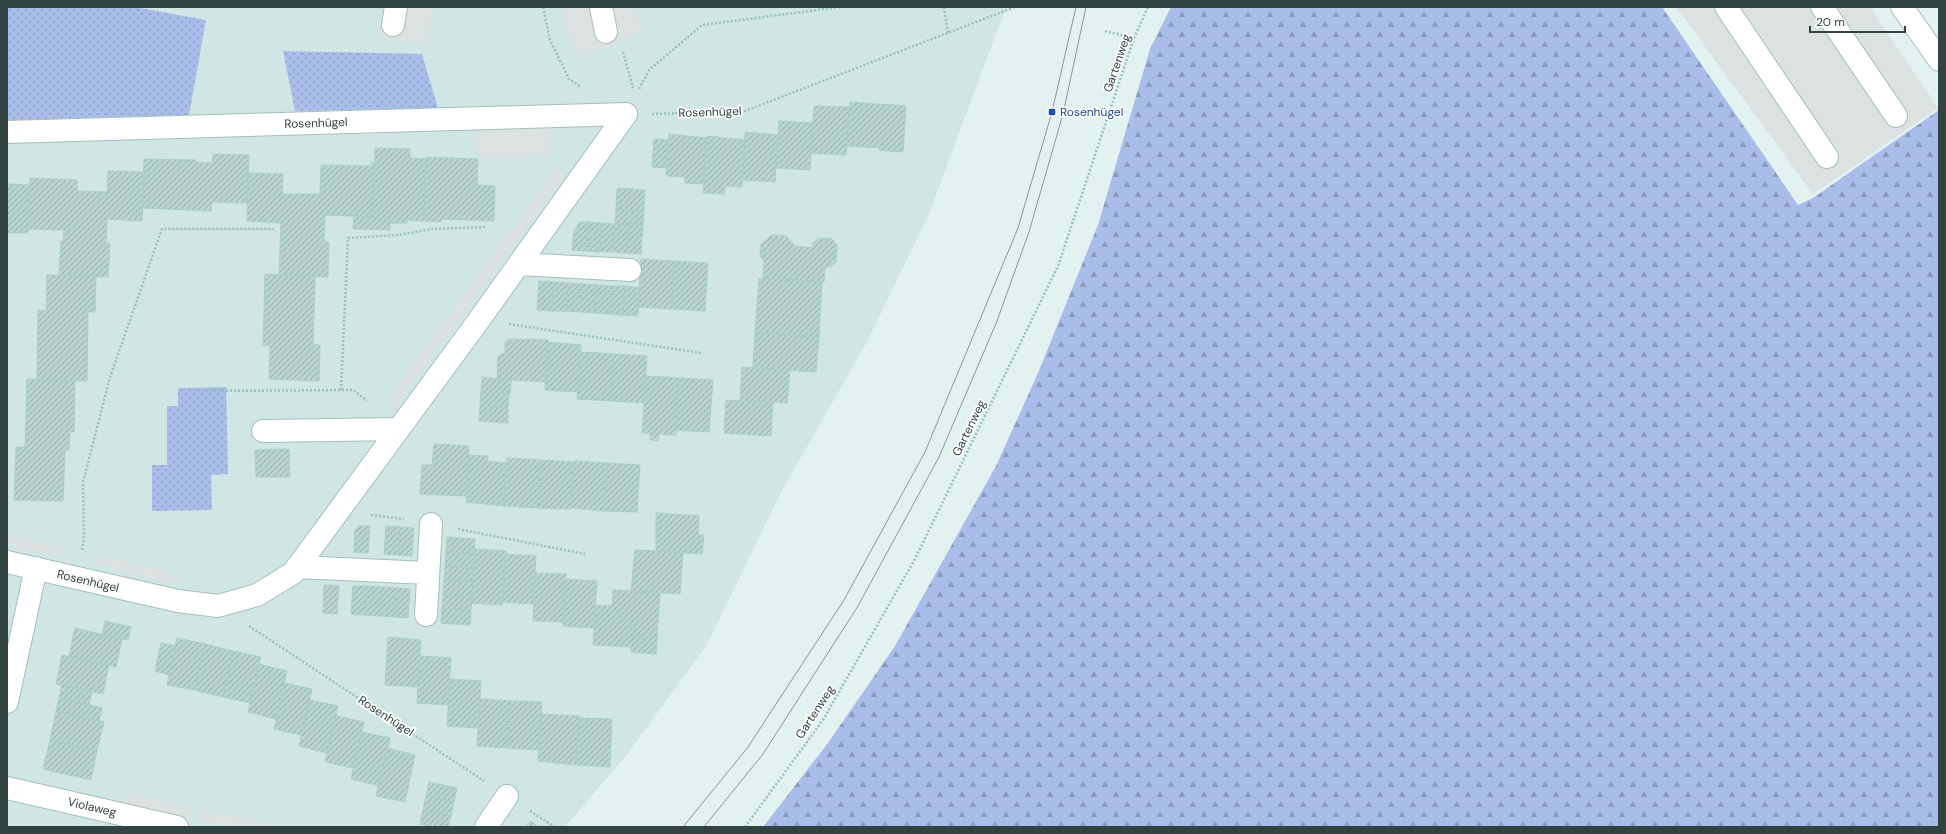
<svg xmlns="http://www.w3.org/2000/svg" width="1946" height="834" font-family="'DM Sans',sans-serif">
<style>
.residential{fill:#d0e6e4}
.forest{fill:url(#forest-firs)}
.park{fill:url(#park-dots)}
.parking{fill:#dbe2e1}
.building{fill:url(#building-hatch);stroke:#aacfc9}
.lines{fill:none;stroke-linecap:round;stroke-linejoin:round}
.minor-casing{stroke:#a4bebb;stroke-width:24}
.path{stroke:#95c0bb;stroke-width:2.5;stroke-dasharray:2 2;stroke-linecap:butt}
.minor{stroke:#fff;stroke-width:22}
.tram{stroke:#939393;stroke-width:1}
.transit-dot{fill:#1a4fb4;stroke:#fff;stroke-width:1.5}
.labels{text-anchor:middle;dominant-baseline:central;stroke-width:3.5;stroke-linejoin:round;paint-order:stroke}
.street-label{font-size:12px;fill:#324441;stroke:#fff}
.transit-label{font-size:12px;fill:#164399;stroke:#fff;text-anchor:start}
</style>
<defs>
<pattern id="forest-firs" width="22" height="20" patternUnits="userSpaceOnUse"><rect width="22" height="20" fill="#a8bde9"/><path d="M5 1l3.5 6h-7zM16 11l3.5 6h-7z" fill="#899bbe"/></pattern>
<pattern id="park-dots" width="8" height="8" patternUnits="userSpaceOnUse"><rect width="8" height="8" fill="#a8bde9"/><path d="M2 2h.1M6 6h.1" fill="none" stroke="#899bbe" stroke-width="1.8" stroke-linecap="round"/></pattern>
<pattern id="building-hatch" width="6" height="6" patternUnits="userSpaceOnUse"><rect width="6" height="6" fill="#b7d4cf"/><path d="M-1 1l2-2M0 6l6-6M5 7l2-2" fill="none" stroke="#95aeaa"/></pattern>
</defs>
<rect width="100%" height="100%" fill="#e2f2f1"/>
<!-- residential -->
<path class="residential" d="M7 7H1006L929 214 868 340 779 496 707 645 625 757 565 827H7Z"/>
<!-- forest -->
<path class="forest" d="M1171 7H1662L1798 205 1813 198 1939 110V827H763L828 743 895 646 996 466 1038 373 1098 225 1150 49Z"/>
<!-- park -->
<path class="park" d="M7 7H134L206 20 189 115 7 120Z
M283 51 422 54 438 108 295 111Z
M226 387 228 474 211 475 212 510 152 511V465H167V406H178V388Z"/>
<!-- parking -->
<path class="parking" d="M384 7H434L427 45 379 37Z
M564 7H636L643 32 577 58 564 23Z
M1676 7H1870L1938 108 1813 194Z
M550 128V156L478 158 477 130Z
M557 167 565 173 391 411 392 393Z
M7 535 65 548 63 558 7 545Z
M98 555 172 572 181 585 95 565Z
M130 793 192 807 189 818 127 804Z
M202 809 265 823V827H231L199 820Z"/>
<!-- building -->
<path class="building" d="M850 102 906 106 903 152 879 150 880 148 847 146Z
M814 106 849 107 846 155 811 153Z
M779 121 813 123 810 170 776 168Z
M745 132 778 135 775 182 742 180Z
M669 134 706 138 704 184 685 183V177L666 176Z
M707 136 745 140 742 187 725 186V194L703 193Z
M654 139 668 140 666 168 652 167Z
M375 148 410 149V158L426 159 424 221 407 220V223H390V230L353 229 354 216 373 217Z
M213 154 249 155 247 203 212 202 211 211 142 208 144 159 196 160V162L212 163Z
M426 157 478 159 477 185 495 186 494 221 442 219 441 222 424 221Z
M371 163H375L373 217 325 215 324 242H329L328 277 279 275 281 223 247 221 248 173 283 174 282 194H320L321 165 371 166Z
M108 171 144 172 142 221 107 219 106 243H110L108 277 59 275 61 241 63 242 64 230 28 229 30 178 77 180V191L107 192Z
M7 184 30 185 28 233H7Z
M617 188 645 190 644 211 616 209Z
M616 209 644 211 643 225 615 224Z
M580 222H588L586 251 572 250 574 231Z
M588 222 601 223 600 252 586 251Z
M601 223 615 224 613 252H600Z
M615 224H629L627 253 613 252Z
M629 224 643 225 641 254 627 253Z
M772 235 786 236 795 246 813 248V243L819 238 832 239 837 245 836 262 831 267H825L824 282 763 278 764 261 760 256 761 244Z
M641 259 674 261 672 309 638 307Z
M674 261 708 263 705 311 672 309Z
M265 274 315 276 313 345H320L319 381 269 379 270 345 263 346Z
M47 275 96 276 95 312H88L87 381 37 380 38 310 46 311Z
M759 278 822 282 819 337 755 333Z
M539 281 554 282 552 311 537 310Z
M554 282 568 283 566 311H552Z
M568 283 582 284 580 312 566 311Z
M582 284 596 285 594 313 580 312Z
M596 285 611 286 609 314 594 313Z
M611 286H625L623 315 609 314Z
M625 286 639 288 638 316 623 315Z
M755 333 819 337 816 372 753 368Z
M509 339 548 340 545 382 497 379 498 356 505 353V342Z
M547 342 581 345 578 392 545 390Z
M581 352 614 354 611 401 577 399Z
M614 354 647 356 644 403 611 401Z
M742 367 790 370 787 403 740 400Z
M646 376 679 378 676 435 659 434 658 441 650 440V433H642Z
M482 377 511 380 510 394 481 392Z
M679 378 713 380 709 432 676 430Z
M27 379 75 381 74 432H70L69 450H65L63 501 14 500 16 447H25Z
M481 392 509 394 508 408 480 406Z
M726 400 773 403 771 436 724 433Z
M480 406 508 408V423L479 421Z
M434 444 469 446 466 496 420 494 422 465H432Z
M289 449 290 477H256L255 450Z
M469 455 488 456V461L506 463 504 506 466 502Z
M507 458 540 460 537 508 504 506Z
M540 460 573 462 571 509 537 508Z
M574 461 607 463 604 511 571 508Z
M607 463 640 465 637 512 604 511Z
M656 513 699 516 698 535H704L702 554 656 551Z
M359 526H370L368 553 354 552 355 530Z
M386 526 400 527 398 555 384 554Z
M400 527 414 528 412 556 398 555Z
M447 537 475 539 474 554 446 552Z
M475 549 506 551 502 605 471 603Z
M635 550 683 552 680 594 631 591Z
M446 552 474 554 473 568 445 566Z
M505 554 536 556 533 604 503 602Z
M445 566 473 568V582L444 580Z
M535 573 566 574 563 622 533 621Z
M566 579 597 581 594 628 563 626Z
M444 580 473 582 472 597 443 595Z
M324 585 339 586 337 614 323 613Z
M353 586H367L365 615 351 614Z
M367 586 382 587 380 616 365 615Z
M382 587 396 588 394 617 380 616Z
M396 588 410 589 408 618 394 617Z
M613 590 660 593 656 654 612 606Z
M443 595 472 597 471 610 442 609Z
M596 605 612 606 656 654 631 652V647L593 645Z
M442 609 471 610 470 625 441 623Z
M105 621 131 627 128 640 102 635Z
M75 628 122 639 116 667 69 656Z
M388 637 421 640 418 687 385 685Z
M177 638 205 644 194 690 167 685Z
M161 643 176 646 169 675 155 671Z
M205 644 233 651 223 697 194 690Z
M233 651 261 657 250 703 223 697Z
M62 655 109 665 103 694 56 684Z
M420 656 451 658 448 705 417 703Z
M259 664 287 671 276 719 248 712Z
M450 679 481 681 478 728 447 726Z
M285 683 312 689 302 735 274 729Z
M62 685 92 691 89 705 59 698Z
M59 698 102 708 99 721 56 711Z
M480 699 511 701 508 748 477 746Z
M310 700 338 706 327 753 299 746Z
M511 701 542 702 538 750 508 748Z
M56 711 104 722 97 751 50 740Z
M541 714 579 716 576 765 538 761Z
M336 716 364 722 353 768 325 762Z
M579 718 612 719 610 767 576 765Z
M362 732 390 738 379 786 351 779Z
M50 740 97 751 91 780 43 769Z
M387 748 415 755 405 802 376 796Z
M429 782 457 788 454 802 426 796Z
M426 796 454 802 451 816 423 810Z
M423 810 451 816 448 827H433L420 824Z
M531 821 538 827H525Z"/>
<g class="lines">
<!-- minor casing -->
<g class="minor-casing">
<path id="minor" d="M601 7 606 32
M1726 7 1827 157
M1822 7 1896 116
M1902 7 1939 60
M393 25 396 7
M7 132 626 114
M519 264 630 270
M263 431 399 429
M7 562 178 601 218 606 257 595 293 573 479 320 626 114
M297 567 428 573
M426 615 431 524
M7 702 36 568
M7 788 177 827
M486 827 507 796"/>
</g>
<!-- path -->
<path class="path" d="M543 7 550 40 569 79 581 87
M944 7 948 33
M1105 31 1134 38
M623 52 633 88
M639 89 649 70 702 25 840 7
M652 114 745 111 1015 7
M509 324 701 353
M341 390 348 238 398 235 432 229 486 227
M210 391 353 390 367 401
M371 515 404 519
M458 529 585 554
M82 550 84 539 83 482 110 377 162 229H274
M249 626 484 781
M530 811 555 827
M745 827 823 720 915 559 1058 266 1134 38 1148 7"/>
<!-- minor -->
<use href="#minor" class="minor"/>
<!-- tram -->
<path class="tram" d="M683 827 748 747 844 600 925 452 1018 228 1052 112 1076 7
M704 827 763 754 858 606 939 457 997 321 1029 232 1063 114 1086 7"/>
</g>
<!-- markers -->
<rect class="transit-dot" x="1048" y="108" width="8" height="8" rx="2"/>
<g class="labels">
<!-- street labels -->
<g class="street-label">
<text transform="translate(1117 63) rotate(-71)">Gartenweg</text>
<text transform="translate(710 112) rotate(-2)">Rosenhügel</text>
<text transform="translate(316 123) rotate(-2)">Rosenhügel</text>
<text transform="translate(969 428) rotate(-64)">Gartenweg</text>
<text transform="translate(88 581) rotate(13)">Rosenhügel</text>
<text transform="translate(815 712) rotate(-57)">Gartenweg</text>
<text transform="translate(386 716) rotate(33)">Rosenhügel</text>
<text transform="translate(92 807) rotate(13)">Violaweg</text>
</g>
<!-- transit labels -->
<g class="transit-label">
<text x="1060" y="112">Rosenhügel</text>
</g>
</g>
<!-- border -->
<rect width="1946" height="834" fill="none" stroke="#324441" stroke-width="16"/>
<!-- scale -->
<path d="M1810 26v6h95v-6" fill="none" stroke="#324441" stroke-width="2"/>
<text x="1816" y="26" font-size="12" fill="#324441" stroke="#ffffff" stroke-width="3" paint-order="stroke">20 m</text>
</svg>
